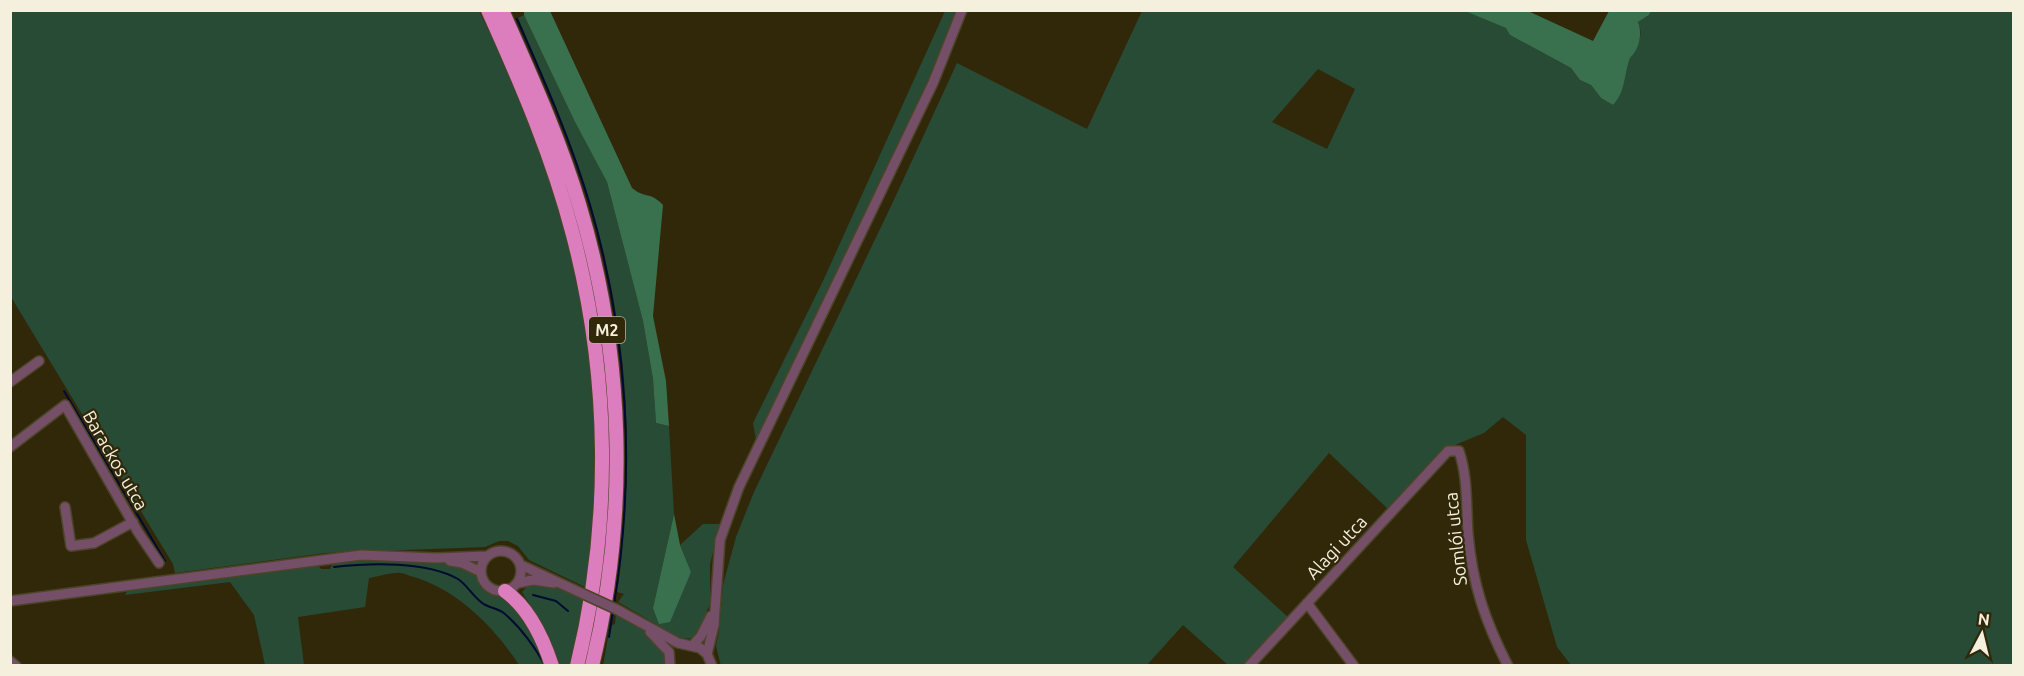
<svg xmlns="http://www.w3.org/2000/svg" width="2024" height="676" font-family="Ubuntu,sans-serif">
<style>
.green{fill:#284b36;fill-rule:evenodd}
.forest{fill:#39714f}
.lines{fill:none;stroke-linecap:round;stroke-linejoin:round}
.stream{stroke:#000b31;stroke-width:2}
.minor-casing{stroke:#4c4427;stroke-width:12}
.highway-casing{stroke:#4c4427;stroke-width:16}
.minor{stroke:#754e67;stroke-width:9}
.highway{stroke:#dc7dbd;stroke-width:14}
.minor-bridge-casing{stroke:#4c4427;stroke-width:12;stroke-linecap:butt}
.minor-bridge{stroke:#754e67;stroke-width:9}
.labels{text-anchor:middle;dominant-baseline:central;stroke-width:4.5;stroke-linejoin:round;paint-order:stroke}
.shield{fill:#312809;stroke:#bab39e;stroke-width:1.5}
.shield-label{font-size:16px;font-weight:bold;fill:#f5efde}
.street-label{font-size:18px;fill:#f5efde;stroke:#312809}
</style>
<rect width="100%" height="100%" fill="#312809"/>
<!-- green -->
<path class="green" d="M11 11H479L531 116 559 194 590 335 597 488 587 588 529 560 518 546 508 541H499L485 547 325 553 175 573 173 564 11 297Z
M945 11H957L930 83 757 446 753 423 823 281Z
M1142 11H1465L1507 28 1510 35 1571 68 1580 80 1591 85 1601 98 1613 105C1625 93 1624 77 1629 61 1633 47 1646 40 1638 22L1649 15 1651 11H2013V665H1571L1557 647 1526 540V435L1503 417 1484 433 1445 449 1388 509 1329 453 1233 567 1289 618 1245 665H1228L1183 625 1146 666H721L716 646 719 631 723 585 736 537 754 492 892 204 957 63 1087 129ZM1318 69 1355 89 1327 149 1272 122Z
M524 15 575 122 607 182 643 321 653 379 656 423 669 426 674 514 653 608 691 572 680 545 703 524H720L710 564V604L697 634 694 638 681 639 618 602 624 594 617 592C621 570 622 547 624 524 634 403 619 281 578 166 561 115 539 67 518 18Z
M408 558 455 564 475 572 486 590 514 601 550 665H519C495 628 458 590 414 577 409 576 402 572 396 573 387 573 377 577 369 578L365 607 298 617 304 665H265L254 615 230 582 125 595 127 591 315 565 319 566 321 569H330L332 565 339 562Z
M529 584 557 587 585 599 573 665H558C552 639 536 615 522 592Z
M616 614C629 621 656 633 664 646 667 651 667 660 667 665L603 666 610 626 615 624Z"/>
<!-- forest -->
<path class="forest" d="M524 11H550L632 188C645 199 650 191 663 205L653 316 666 381 669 426 656 423 653 379 643 321 607 182 575 122 524 15Z
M1465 11H1528L1593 41 1609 11H1651L1649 15 1638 22C1642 31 1640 45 1634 53 1630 59 1631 55 1629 61 1624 77 1625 93 1613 105L1601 98 1591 85 1580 80 1571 68 1510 35 1506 28Z
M674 514 680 545 691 572 670 622 659 624 653 608Z"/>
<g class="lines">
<!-- stream -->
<path class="stream" d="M517 19C544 80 571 141 590 205 628 334 636 471 614 604
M64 391 165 561
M334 567C370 563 426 561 458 579 467 585 472 595 481 602 487 608 499 608 505 614 520 627 536 648 545 666
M533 595 556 601 568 611
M609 637 613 610"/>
<!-- minor casing -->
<g class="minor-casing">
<path id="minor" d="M10 382 39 361
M10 447 65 405 138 532 159 563
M65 507 71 546 94 543 133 522
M481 571a20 20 0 1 1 40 0a20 20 0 1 1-40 0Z
M450 561 462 563 481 572
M521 565 579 592
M518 583 533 580 554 583
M10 601 361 555 436 558 487 556
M1307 603 1354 666
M616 609 678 643 700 648 707 654 712 666
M650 632 669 652 670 666
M692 646 701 636 711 616
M707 654 714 625 720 540 739 487 933 83 962 10
M10 661 16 666
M1249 666 1448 451H1459C1468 478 1466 505 1468 533 1472 583 1485 621 1508 666"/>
</g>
<!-- highway casing -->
<g class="highway-casing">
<path id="highway" d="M488 10C521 83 553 158 573 235 610 376 612 524 577 666
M502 10C530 74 559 137 579 204 624 353 629 514 592 666
M505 591C529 608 543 638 552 666"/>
</g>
<!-- minor -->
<use href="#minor" class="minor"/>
<!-- highway -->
<use href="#highway" class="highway"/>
<!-- minor-bridge casing -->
<g class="minor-bridge-casing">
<path id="minor-bridge" d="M579 592 616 609"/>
</g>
<!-- minor-bridge -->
<use href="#minor-bridge" class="minor-bridge"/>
</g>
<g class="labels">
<!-- shield labels -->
<rect class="shield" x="589" y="317" width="36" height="26" rx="4.5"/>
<g class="shield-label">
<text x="607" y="330">M2</text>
</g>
<!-- street labels -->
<g class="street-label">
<text transform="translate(116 460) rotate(60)">Barackos utca</text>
<text transform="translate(1455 539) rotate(-96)">Somlói utca</text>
<text transform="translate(1336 547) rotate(-47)">Alagi utca</text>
</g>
</g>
<!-- border -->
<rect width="2024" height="676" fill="none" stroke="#f5efde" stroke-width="24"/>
<!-- north arrow -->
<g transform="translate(1982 634) rotate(7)" stroke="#312809" stroke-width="4.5" paint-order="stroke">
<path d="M0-4.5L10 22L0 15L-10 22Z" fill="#f5efde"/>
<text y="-9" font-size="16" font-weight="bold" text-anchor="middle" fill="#f5efde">N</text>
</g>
</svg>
